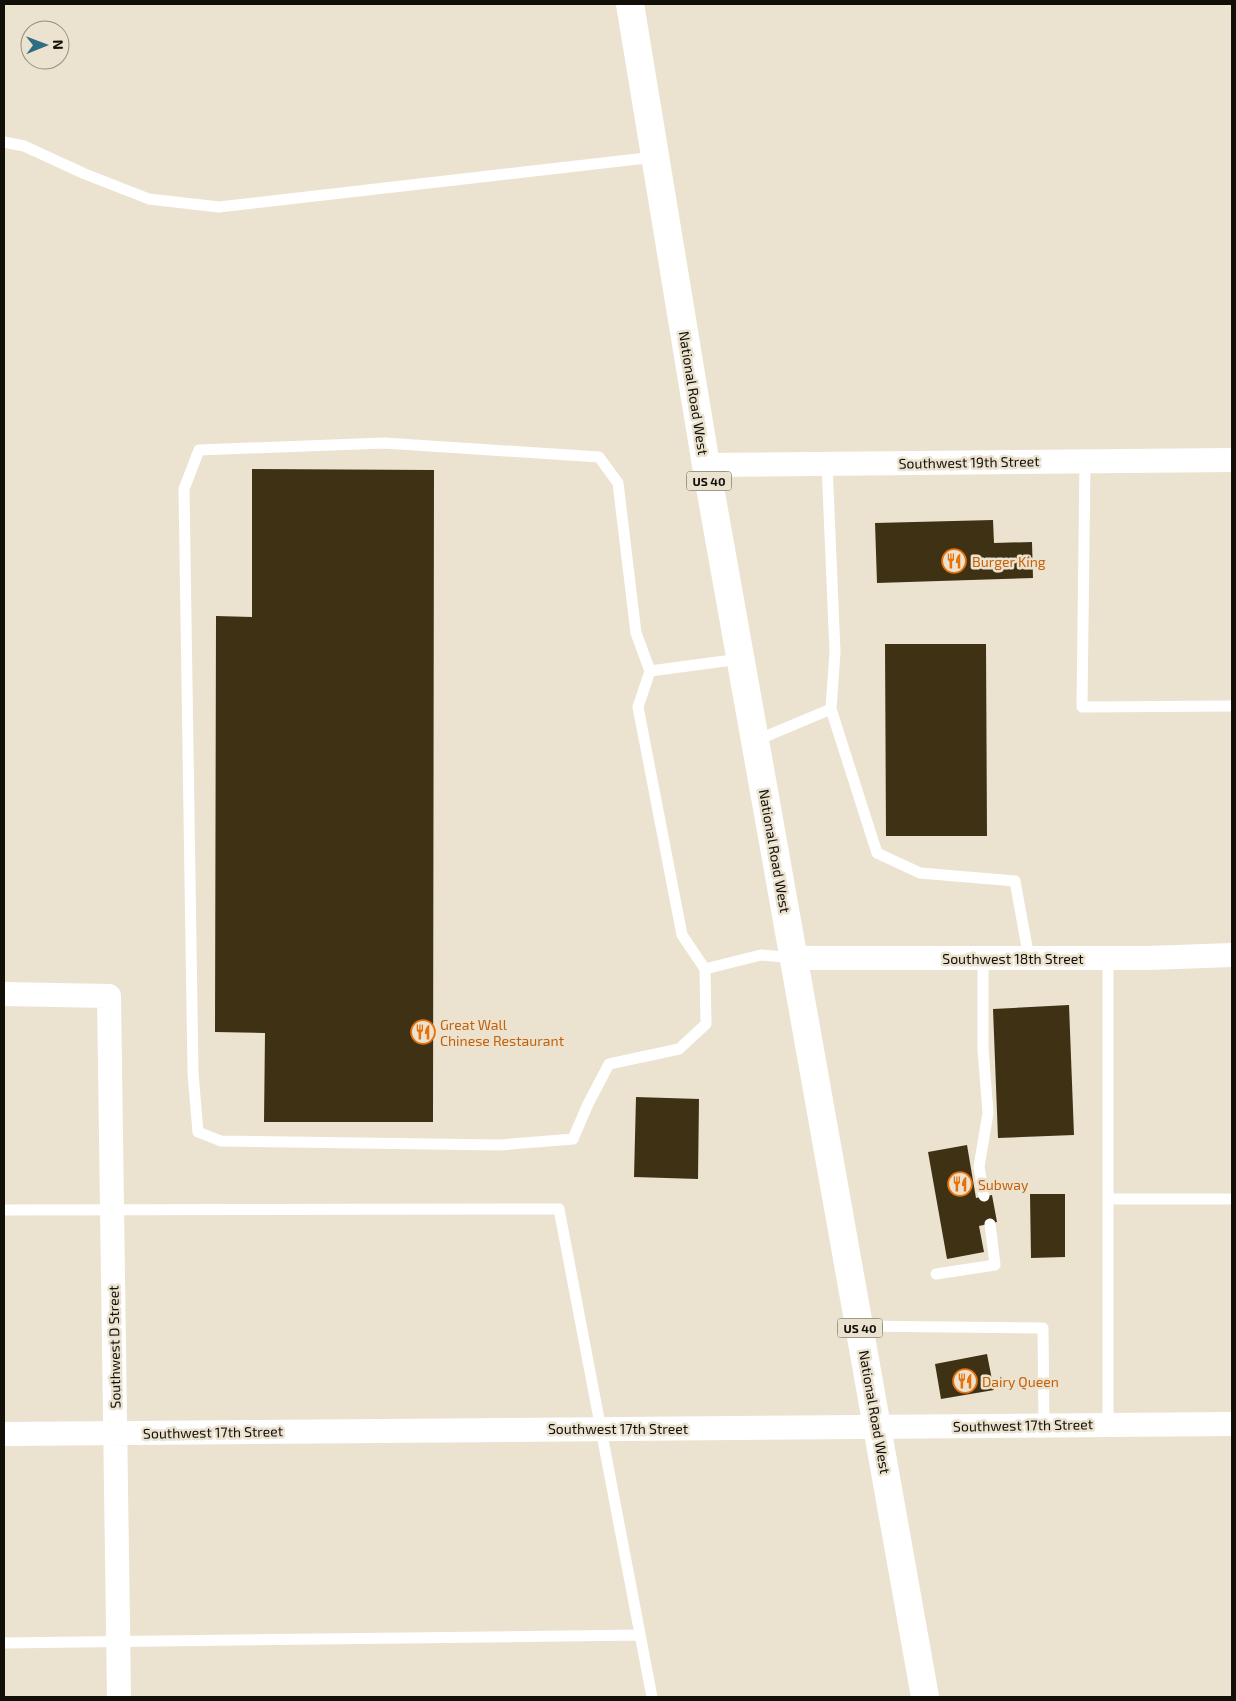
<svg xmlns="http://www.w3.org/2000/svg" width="1236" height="1701" font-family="'Exo 2',sans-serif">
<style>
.building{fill:#3f3214}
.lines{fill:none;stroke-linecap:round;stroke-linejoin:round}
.service{stroke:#fff;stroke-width:11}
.minor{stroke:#fff;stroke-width:24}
.primary{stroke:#fff;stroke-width:28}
.labels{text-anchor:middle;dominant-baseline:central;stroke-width:5;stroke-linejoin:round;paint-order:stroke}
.shield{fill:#ebe3d0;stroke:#534f45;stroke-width:1}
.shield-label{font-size:12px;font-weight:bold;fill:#120f09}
.street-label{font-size:14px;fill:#120f09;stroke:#ebe3d0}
.food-label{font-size:14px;fill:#c56008;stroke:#ebe3d0;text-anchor:start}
</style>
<rect width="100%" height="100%" fill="#ebe3d0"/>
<!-- building -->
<path class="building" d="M252 469 434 470 433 1122H264L265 1033 215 1032 216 616 252 617Z
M993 520 994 543 1032 542 1033 578 877 583 875 523Z
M885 644H986L987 836H886Z
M1069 1005 1074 1135 998 1138 993 1009Z
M636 1097 699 1099 698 1179 634 1177Z
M967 1145 976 1198 992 1195 997 1222 979 1226 984 1252 947 1259 928 1152Z
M1030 1194H1065V1257L1031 1258Z
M987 1354 994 1390 941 1399 935 1364Z"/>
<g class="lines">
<!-- service -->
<path class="service" d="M4 142 24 146 85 174 149 199 219 207 655 157
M1085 461 1082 707 1232 706
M740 659 650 671 636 633 618 483 599 457 384 443 199 450 184 489 193 1073 198 1132 221 1141 500 1145 573 1139 588 1104 609 1064 679 1049 706 1024 705 969 761 955 794 958
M650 671 638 707 682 935 705 969
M831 709 877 853 920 873 1015 881 1029 958
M755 741 831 709 835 652 827 464
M983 958V1049L988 1113 979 1167 984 1196
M1108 958V1425
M1108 1199H1232
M4 1210 559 1209 652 1697
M936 1274 995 1265 990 1224
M859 1326 1043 1328 1044 1425
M4 1643 640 1635"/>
<!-- minor -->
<path class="minor" d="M706 465 1232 460
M794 958H1148L1232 955
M4 994 109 996 119 1697
M4 1434 1232 1424"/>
<!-- primary -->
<path class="primary" d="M630 4 706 465 925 1697"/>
</g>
<!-- icons -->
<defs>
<g id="restaurant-ring" transform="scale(1.25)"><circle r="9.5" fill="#ebe3d0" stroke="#e8710a" stroke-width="1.5"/><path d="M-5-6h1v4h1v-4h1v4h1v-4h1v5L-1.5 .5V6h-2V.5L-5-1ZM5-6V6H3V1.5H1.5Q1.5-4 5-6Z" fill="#e8710a"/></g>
</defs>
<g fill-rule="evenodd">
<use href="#restaurant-ring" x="954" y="561"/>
<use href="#restaurant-ring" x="423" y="1032"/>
<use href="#restaurant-ring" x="960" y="1184"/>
<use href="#restaurant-ring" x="965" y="1381"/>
</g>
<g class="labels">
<!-- shield labels -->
<g class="shield">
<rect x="686.5" y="471.5" width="45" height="19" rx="4"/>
<rect x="837.5" y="1318.5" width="45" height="19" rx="4"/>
</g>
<g class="shield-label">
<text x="709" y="481">US 40</text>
<text x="860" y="1328">US 40</text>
</g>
<!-- street labels -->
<g class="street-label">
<text transform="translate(694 393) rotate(81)">National Road West</text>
<text transform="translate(969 462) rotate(-1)">Southwest 19th Street</text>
<text transform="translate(775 851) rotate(80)">National Road West</text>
<text x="1013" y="958">Southwest 18th Street</text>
<text transform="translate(114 1347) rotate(-91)">Southwest D Street</text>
<text transform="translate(875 1412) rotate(80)">National Road West</text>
<text transform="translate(1023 1425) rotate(-1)">Southwest 17th Street</text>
<text x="618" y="1428">Southwest 17th Street</text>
<text transform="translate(213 1432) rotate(-1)">Southwest 17th Street</text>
</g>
<!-- food labels -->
<g class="food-label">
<text x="972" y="561">Burger King</text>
<text x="440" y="1024">Great Wall<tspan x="440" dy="16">Chinese Restaurant</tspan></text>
<text x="978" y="1184">Subway</text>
<text x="982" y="1381">Dairy Queen</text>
</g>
</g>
<!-- border -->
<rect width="1236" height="1701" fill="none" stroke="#120f09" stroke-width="10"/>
<!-- north arrow -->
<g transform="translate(45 45) rotate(89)"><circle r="24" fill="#ebe3d0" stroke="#948e80"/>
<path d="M0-4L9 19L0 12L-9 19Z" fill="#2f6d83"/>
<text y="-8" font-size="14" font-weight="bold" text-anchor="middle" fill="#120f09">N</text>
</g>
</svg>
